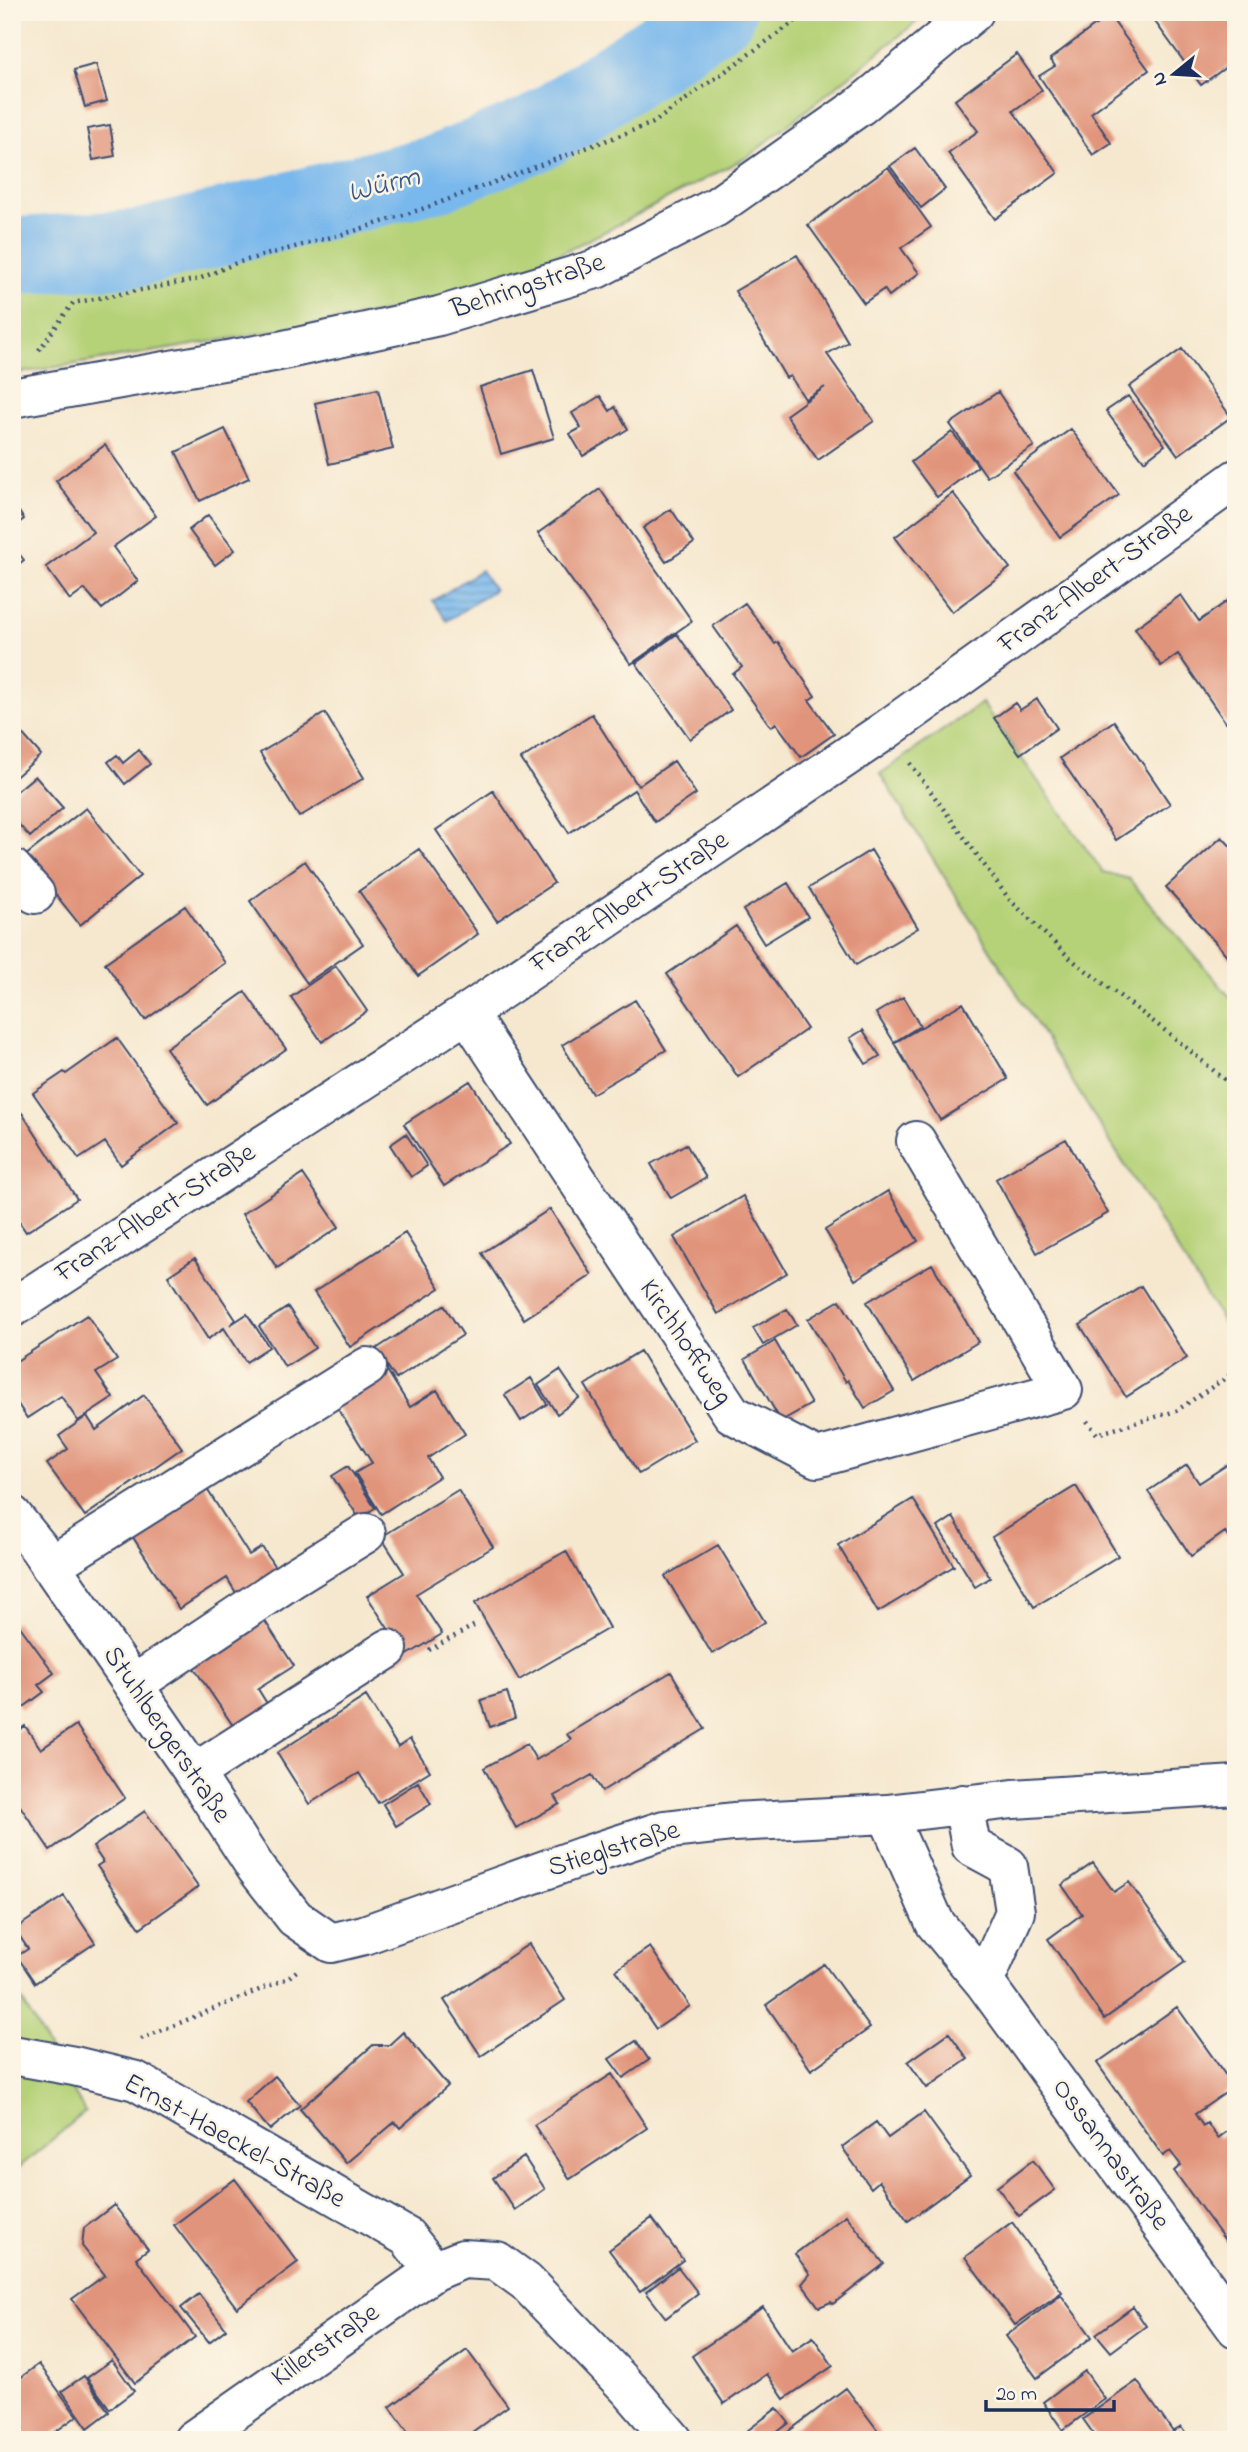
<svg xmlns="http://www.w3.org/2000/svg" width="1248" height="2452" font-family="'Indie Flower',sans-serif">
<style>
.park{fill:#b6d278;stroke:#68806b;stroke-width:2}
.water{fill:url(#water-rules);stroke:#4a74a5;stroke-width:2}
.lines{fill:none;stroke-linecap:round;stroke-linejoin:round}
.river{stroke:#79b8ec;stroke-width:77}
.building{fill:#e1947c}
.minor-casing{stroke:#3c4b6f;stroke-width:42}
.path{stroke:#3c4b6f;stroke-width:4.5;stroke-dasharray:2 5;stroke-linecap:butt}
.minor{stroke:#fff;stroke-width:38}
.labels{text-anchor:middle;dominant-baseline:central;stroke-width:5;stroke-linejoin:round;paint-order:stroke}
.street-label{font-size:28px;fill:#1b2f5e;stroke:#fcf5e5}
.water-label{font-size:30px;font-style:italic;fill:#375889;stroke:#fcf5e5}
</style>
<defs>
<pattern id="water-rules" width="6" height="5" patternUnits="userSpaceOnUse" patternTransform="scale(1.75)"><rect width="6" height="5" fill="#79b8ec"/><path d="M0 2.5h6" fill="none" stroke="#6296c2"/></pattern>
</defs>
<rect width="100%" height="100%" fill="#fcf5e5"/>
<filter id="ink" filterUnits="userSpaceOnUse"><feTurbulence type="fractalNoise" baseFrequency=".0143" numOctaves="2"/><feDisplacementMap in="SourceGraphic" scale="14" xChannelSelector="R" yChannelSelector="G"/><feConvolveMatrix kernelMatrix="1 2 1 2 8 2 1 2 1" color-interpolation-filters="sRGB"/></filter>
<filter id="wash" filterUnits="userSpaceOnUse"><feTurbulence type="fractalNoise" baseFrequency=".00686" numOctaves="4" result="noise"/><feDisplacementMap in="SourceGraphic" scale="28" xChannelSelector="R" yChannelSelector="G"/><feGaussianBlur stdDeviation="1.57" result="paint"/><feColorMatrix in="noise" values="0 0 0 0 0 0 0 0 0 0 0 0 0 0 0 0 0 1.4 0 .05"/><feComposite in="paint" operator="in"/></filter>
<g filter="url(#wash)">
<rect width="100%" height="100%" fill="#f6e8cf"/>
<!-- park -->
<path class="park" d="M753 12H929L749 156 608 230 471 297 163 350 12 374V288L185 260 457 192 611 121 732 26Z
M982 703 1103 872 1129 879 1236 1004V1343L880 774Z
M22 2000 85 2112 12 2173V2007Z"/>
<!-- water -->
<path class="water" d="M481 570 494 590 447 621 433 601Z"/>
<g class="lines">
<!-- river -->
<path class="river" d="M12 256 139 248 438 173 539 132 717 12"/>
</g>
<g id="blocks">
<!-- building -->
<path class="building" d="M1148 12H1236V60L1201 85Z
M1109 15 1149 70 1091 113 1111 143 1093 155 1039 76 1055 66 1050 59Z
M1017 54 1042 90 1013 111 1058 173 995 219 948 153 978 131 955 100Z
M96 64 107 101 85 107 74 70Z
M110 125 115 156 93 160 87 129Z
M915 148 945 189 921 208 890 166Z
M888 167 931 227 901 248 919 273 889 296 884 289 864 303 808 225Z
M797 255 848 342 827 354 874 421 818 460 786 415 825 387 805 399 790 376 786 378 735 291Z
M1182 349 1231 417 1178 455 1129 387Z
M533 370 554 438 501 454 480 387Z
M378 389 393 449 329 464 315 403Z
M998 392 1034 446 987 477 950 424Z
M600 396 610 411 615 407 628 429 583 456 570 434 581 428 572 413Z
M1128 396 1165 445 1144 461 1106 411Z
M225 429 249 478 200 501 176 452Z
M1071 429 1119 495 1060 537 1013 471Z
M952 432 978 466 937 497 911 462Z
M105 445 156 516 113 547 138 581 102 609 85 589 70 600 46 567 93 532 56 481Z
M600 489 692 621 631 664 538 533Z
M953 493 1010 568 952 612 895 537Z
M12 502 24 519 12 528Z
M671 509 694 543 666 562 643 528Z
M208 515 235 550 215 565 189 530Z
M12 545 24 560 12 569Z
M1181 595 1199 621 1236 595V716L1226 723 1178 654 1161 666 1135 628Z
M745 603 775 644 778 642 815 696 809 700 834 734 801 757 776 723 771 727 733 674 742 667 713 626Z
M677 634 731 710 690 739 636 663Z
M1037 699 1057 728 1020 754 994 718 1015 703 1020 710Z
M325 713 364 778 299 817 260 753Z
M592 714 638 786 674 761 696 794 655 822 634 790 569 833 521 759Z
M1114 721 1170 804 1116 840 1060 758Z
M12 722 41 755 12 780Z
M139 750 150 764 125 784 108 762 117 755 123 763Z
M35 776 63 808 30 837 12 817V795Z
M493 791 554 883 497 921 436 830Z
M86 808 140 876 80 925 25 856Z
M1222 837 1236 852V955L1231 960 1166 887Z
M419 849 478 934 418 976 359 891Z
M871 850 918 928 856 965 809 888Z
M305 861 363 944 307 983 250 901Z
M788 883 808 917 764 944 743 910Z
M185 906 225 963 145 1020 105 963Z
M736 926 807 1029 738 1077 667 974Z
M336 966 367 1011 322 1042 291 997Z
M245 992 286 1049 207 1105 166 1048Z
M903 997 920 1026 894 1042 876 1013Z
M635 1000 666 1050 592 1094 562 1045Z
M963 1003 1008 1079 940 1120 894 1043Z
M863 1030 880 1056 866 1064 850 1038Z
M117 1038 178 1123 121 1165 105 1142 79 1159 33 1093 64 1072 66 1074Z
M470 1081 510 1144 444 1186 404 1124Z
M22 1113 77 1199 26 1232 12 1211V1119Z
M406 1134 427 1166 411 1177 390 1145Z
M1066 1139 1108 1213 1037 1253 996 1179Z
M686 1144 706 1178 671 1198 651 1164Z
M303 1174 339 1227 277 1268 242 1214Z
M888 1191 918 1241 855 1280 825 1230Z
M743 1196 787 1273 718 1314 674 1237Z
M550 1209 592 1275 524 1319 482 1253Z
M405 1233 440 1288 350 1347 314 1292Z
M195 1258 236 1320 230 1325 247 1314 269 1347 246 1362 224 1328 208 1339 168 1276Z
M932 1264 978 1342 914 1381 867 1302Z
M1141 1286 1187 1358 1126 1397 1080 1325Z
M840 1300 894 1391 865 1408 848 1380 846 1382 808 1319Z
M444 1305 463 1335 396 1379 376 1349Z
M288 1307 315 1348 285 1367 259 1326Z
M787 1309 797 1325 763 1345 753 1328Z
M87 1315 117 1360 96 1373 113 1398 78 1421 61 1396 27 1418 12 1395V1364Z
M775 1341 811 1404 781 1421 745 1359Z
M640 1351 695 1440 639 1474 585 1385Z
M385 1367 410 1407 437 1390 465 1434 428 1458 439 1477 381 1514 355 1473 372 1463 333 1401Z
M560 1370 579 1398 557 1414 538 1385Z
M531 1378 547 1404 521 1421 505 1395Z
M144 1395 182 1448 85 1516 47 1464 68 1449 59 1436 87 1416 96 1430Z
M1236 1459V1548L1225 1532 1191 1556 1148 1491 1187 1465 1199 1483Z
M348 1466 375 1508 359 1518 332 1476Z
M203 1483 249 1555 262 1547 280 1575 241 1601 227 1578 179 1609 129 1531Z
M1076 1486 1118 1556 1034 1607 992 1537Z
M458 1490 493 1547 416 1594 442 1634 396 1662 391 1633 367 1596 404 1573 381 1537Z
M913 1499 954 1566 878 1612 838 1545Z
M953 1517 990 1578 975 1587 938 1527Z
M718 1545 765 1622 712 1654 665 1576Z
M566 1551 609 1628 519 1680 475 1603Z
M263 1618 294 1666 258 1689 271 1710 238 1733 192 1665Z
M16 1621 54 1673 38 1685 44 1692 21 1709 16 1702 12 1704V1624Z
M671 1672 705 1729 602 1791 592 1775 555 1796 560 1804 516 1828 484 1768 527 1744 536 1760 571 1740 567 1734Z
M507 1692 515 1718 490 1727 481 1700Z
M366 1696 398 1747 410 1739 430 1771 378 1803 359 1773 309 1804 277 1753Z
M76 1725 125 1798 50 1850 12 1794V1735L25 1726 41 1749Z
M418 1782 431 1804 396 1826 383 1804Z
M145 1811 198 1887 140 1928 97 1866 103 1862 93 1847Z
M1093 1863 1114 1892 1129 1882 1185 1962 1104 2019 1048 1939 1082 1914 1062 1885Z
M64 1896 95 1943 35 1983 17 1956 28 1949 15 1929Z
M529 1944 565 2000 481 2056 444 2000Z
M650 1947 690 2006 656 2029 616 1970Z
M824 1964 870 2028 811 2070 766 2005Z
M1177 2007 1234 2087 1195 2114 1203 2126 1207 2123 1218 2138 1236 2125V2243L1230 2247 1174 2171 1181 2165 1170 2151 1163 2156 1097 2063Z
M403 2032 448 2086 400 2128 395 2122 346 2163 300 2109 373 2045H389Z
M949 2033 968 2059 927 2088 908 2062Z
M636 2041 649 2060 623 2078 609 2059Z
M612 2074 647 2128 570 2179 534 2125Z
M275 2076 300 2105 270 2130 246 2102Z
M924 2112 970 2175 908 2221 879 2181 871 2188 842 2147 876 2122 888 2138Z
M524 2157 545 2189 515 2210 493 2178Z
M1033 2160 1055 2190 1019 2216 997 2187Z
M235 2179 298 2262 237 2308 174 2225Z
M114 2205 148 2249 136 2258 195 2337 135 2383 72 2299 105 2275 82 2246 84 2228Z
M846 2215 884 2264 833 2304 831 2302 819 2307 802 2284 810 2274 795 2254Z
M652 2218 683 2260 640 2292 609 2250Z
M1012 2222 1062 2292 1015 2325 965 2257Z
M678 2267 698 2293 666 2318 646 2292Z
M199 2294 226 2329 209 2342 181 2308Z
M1061 2295 1092 2337 1037 2378 1006 2336Z
M763 2307 792 2351 813 2337 833 2366 784 2399 767 2374 724 2404 692 2356Z
M1133 2307 1146 2326 1111 2352 1096 2334Z
M467 2350 508 2406 461 2440H414L390 2407Z
M112 2360 134 2391 110 2409 87 2378Z
M39 2364 77 2416 44 2440H12V2384Z
M1085 2371 1105 2399 1063 2430 1043 2402Z
M84 2376 109 2412 88 2428 62 2391Z
M1137 2381 1173 2432 1181 2427 1190 2440H1098L1083 2419Z
M846 2388 885 2440H777Z
M777 2408 789 2423 767 2440H753L747 2431Z"/>
</g>
</g>
<g filter="url(#ink)">
<use href="#blocks" fill-opacity="0" stroke="#3c4b6f" stroke-width="2"/>
<g class="lines">
<!-- minor casing -->
<g class="minor-casing">
<path id="minor" d="M12 398 279 351 439 316 596 269 716 207 860 106 974 12
M12 868 35 894
M467 1013 732 1414 817 1458 1063 1390 916 1141
M12 1308 467 1013 886 730 1236 479
M12 1515 38 1547 194 1773 256 1868 295 1918 331 1943 364 1935 584 1856 664 1830 733 1822 887 1814 1013 1799 1236 1785
M50 1566 367 1367
M133 1685 293 1578 366 1533
M194 1773 388 1649
M963 1804 971 1846 1008 1866 1015 1912 984 1982
M887 1814 935 1923 984 1982 1236 2328
M12 2055 74 2066 136 2081 407 2237 434 2271
M193 2440 434 2271 463 2259 497 2261 526 2282 630 2390 673 2440"/>
</g>
<!-- path -->
<path class="path" d="M39 350 73 303 199 279 236 263 354 231 425 208 653 123 808 12
M910 763 1009 899 1071 959 1171 1035 1236 1089
M1087 1421 1097 1434 1176 1411 1236 1371
M429 1650 477 1624
M141 2039 288 1978 299 1969"/>
<!-- minor -->
<use href="#minor" class="minor"/>
</g>
</g>
<g class="labels">
<!-- street labels -->
<g class="street-label">
<text transform="translate(528 287) rotate(-18)">Behringstraße</text>
<text transform="translate(1096 580) rotate(-36)">Franz-Albert-Straße</text>
<text transform="translate(630 903) rotate(-34)">Franz-Albert-Straße</text>
<text transform="translate(156 1214) rotate(-33)">Franz-Albert-Straße</text>
<text transform="translate(685 1343) rotate(56)">Kirchhoffweg</text>
<text transform="translate(166 1735) rotate(56)">Stuhlbergerstraße</text>
<text transform="translate(614 1850) rotate(-17)">Stieglstraße</text>
<text transform="translate(234 2142) rotate(29)">Ernst-Haeckel-Straße</text>
<text transform="translate(1110 2155) rotate(54)">Ossannastraße</text>
<text transform="translate(326 2346) rotate(-35)">Killerstraße</text>
</g>
<!-- water labels -->
<g class="water-label">
<text transform="translate(384 186) rotate(-14)">Würm</text>
</g>
</g>
<!-- margin -->
<rect width="1248" height="2452" fill="none" stroke="#fcf5e5" stroke-width="42"/>
<!-- north arrow -->
<g transform="translate(1174 74) rotate(252)" stroke="#fcf5e5" stroke-width="5" paint-order="stroke">
<path d="M0-5L12 26L0 18L-12 26Z" fill="#1b2f5e"/>
<text y="-10" font-size="19" font-weight="bold" text-anchor="middle" fill="#1b2f5e">N</text>
</g>
<!-- scale -->
<path d="M986 2400v10h128v-10" fill="none" stroke="#1b2f5e" stroke-width="3.5"/>
<text x="996" y="2400" font-size="21" fill="#1b2f5e" stroke="#fcf5e5" stroke-width="5" paint-order="stroke">20 m</text>
</svg>
